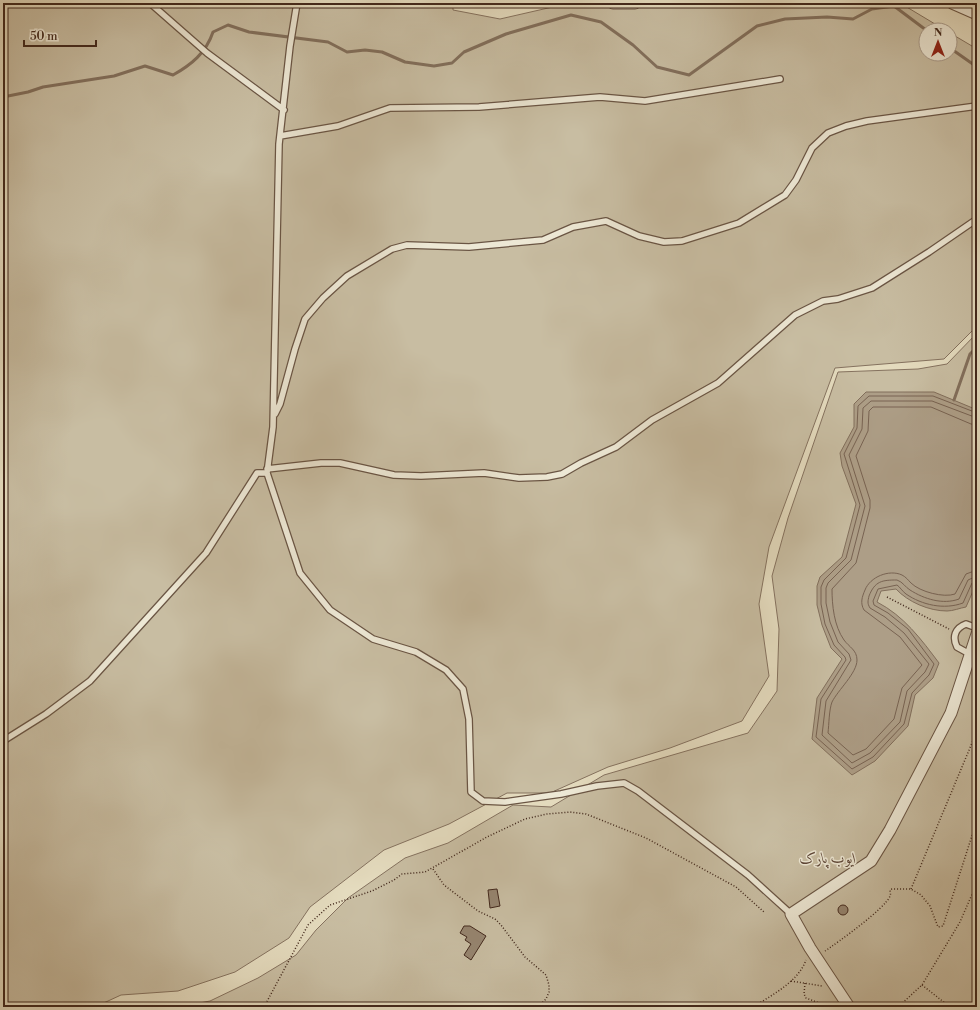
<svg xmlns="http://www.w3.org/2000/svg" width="980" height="1010" font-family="'Libre Bodoni',Amiri,serif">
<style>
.green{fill:#c8bda2;stroke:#85725f}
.water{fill:#ad9e87;stroke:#826f5c}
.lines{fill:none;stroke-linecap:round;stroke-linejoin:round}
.shore{stroke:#786352;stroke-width:1}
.stream{stroke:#826f5c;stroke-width:3}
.building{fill:#968570;stroke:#42281c}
.lane-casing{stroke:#6a5544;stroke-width:8}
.street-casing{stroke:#6a5544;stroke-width:13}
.path{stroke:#42281c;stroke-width:1.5;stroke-dasharray:1 2;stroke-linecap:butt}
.lane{stroke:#ede8d5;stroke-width:5.5}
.street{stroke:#ede8d5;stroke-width:11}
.labels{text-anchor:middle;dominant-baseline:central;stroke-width:3;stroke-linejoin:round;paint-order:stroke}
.park-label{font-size:15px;font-style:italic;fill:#5d4637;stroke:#ede8d5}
</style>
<rect width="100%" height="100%" fill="#e4dbbe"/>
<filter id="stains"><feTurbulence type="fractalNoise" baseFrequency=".005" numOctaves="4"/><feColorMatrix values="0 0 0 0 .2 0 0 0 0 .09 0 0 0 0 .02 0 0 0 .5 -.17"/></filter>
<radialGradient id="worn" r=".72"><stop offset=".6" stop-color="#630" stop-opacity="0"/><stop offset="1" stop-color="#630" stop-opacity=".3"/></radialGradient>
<!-- green -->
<path class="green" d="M3 3H453V10L500 19 570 3H900L945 30H926V54H950V33L977 49V326L944 359 835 368 769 547 759 604 769 676 742 721 670 748 608 767 550 793H507L449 824 384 850 310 907 289 938 235 972 178 991 121 995 95 1007H3Z
M977 333V1007H178L210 1001 258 978 296 955 316 930 348 898 405 858 448 843 513 805 551 807 604 775 748 733 777 691 779 629 772 576 788 518 838 372 918 369 947 364Z"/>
<!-- water -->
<path class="water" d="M866 392H934L975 409 977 411V582L966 607C960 608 953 611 947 611 929 611 908 602 896 589L881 591 877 602C904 616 921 639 939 663L933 678 915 695 908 726 875 761 852 775 812 739 817 698 842 659 831 648 822 625 817 605V586L820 577 842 557 856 504 842 466 840 453 854 427V404Z"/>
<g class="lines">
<!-- shore -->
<path class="shore" d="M977 413 933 396H869L858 406 857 428 844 454 860 505 846 558 824 580 821 587V604L825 624 834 645 845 657 846 660 821 699 816 737 852 769 873 757 904 724 912 693 929 675 934 664 908 629 888 613 874 605 873 601 878 589 897 585C900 587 902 591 906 594 922 605 944 610 963 603L972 583 977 581
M977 418 932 401H871L863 408 862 429 849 455 865 506 851 560 828 583 826 588V603L830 622 838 642 849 654 851 660 826 701 822 735 852 763 870 753 900 722 907 691 925 672 929 664 904 633 885 617 870 608C867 603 868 601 869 596 875 581 882 580 897 580 903 582 905 587 910 590 924 599 943 605 959 599L968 580 977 576
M977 425 971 424 931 407H873L869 411 868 431 856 456 870 500V508L856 563 832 589C832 605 834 626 844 640 849 647 857 650 857 660 857 673 838 690 832 702 829 710 829 724 828 733L853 755 866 749 894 719 902 688 922 665 900 637 864 610C860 603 862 597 865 590 870 577 889 569 902 575 906 577 908 580 911 583 920 592 944 598 955 594L966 574 977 570"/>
<!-- stream -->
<path class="stream" d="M894 6 926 30
M950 48 977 67
M3 97 28 92 43 87 114 76 145 66 173 75C191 65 206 53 213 32L228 25 249 32 328 42 347 52 365 50 382 52 405 62 434 66 452 63 464 52 506 34 571 15 601 22 633 45 657 67 689 75 757 26 785 19 827 17 853 19 872 9 894 6 896 3
M954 400 970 354 977 347"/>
</g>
<!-- building -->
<path class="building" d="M497 889 500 906 490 908 488 890Z
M838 910a5 5 0 1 1 10 0a5 5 0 1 1-10 0Z
M464 926H470L486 936 471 960 464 955 471 944 465 940 467 937 460 933Z"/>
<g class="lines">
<!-- lane casing -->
<g class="lane-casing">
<path id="lane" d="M150 3 207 53 284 110
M297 3 290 46 279 144 273 427 267 473 300 573 330 610 373 639 416 652 446 670 463 689 469 719 471 792 483 801 505 802 561 794 597 786 624 783 638 791 748 875 791 914
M280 136 338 126 390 108 479 107 600 97 645 101 780 79
M275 414 280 404 295 349 305 319 323 298 347 276 392 249 407 245 469 247 543 240 573 227 606 221 639 236 664 242 682 241 739 223 785 195 796 180 812 148 828 133 846 126 867 121 977 106
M267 469 321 463H340L394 475 421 476 484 473 519 478 547 477 562 474 581 463 616 447 652 420 718 383 795 315 823 301 838 299 872 288 929 252 977 219
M971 651 966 652 957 647C952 637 955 628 966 624L977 628
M3 741 46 714 90 681 206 553 257 473H267"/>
</g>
<!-- street casing -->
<g class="street-casing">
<path id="street" d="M613 3H635
M952 3 977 14
M849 1007 810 948 791 914 871 861 890 830 951 713 977 634"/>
</g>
<!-- path -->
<path class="path" d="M887 597 949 629
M433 869 444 885 478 911 495 919 501 925 525 957 546 975 549 985V992L546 999 541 1004 542 1007
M911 889 977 731
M825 951C837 943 886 908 890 896 891 894 890 892 890 890L892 889H911L921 895 930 906 938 927 943 926 977 820
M791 981 822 986
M805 983 804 994 806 998 830 1007
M922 985 950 1007
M264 1007 308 925 330 905 372 891 394 880 402 874 425 872 487 837 525 819 547 814 570 812 586 814 646 838 736 887 764 912
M753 1007C772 995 798 982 806 960
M898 1007 922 985 960 922 977 883"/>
<!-- lane -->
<use href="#lane" class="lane"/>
<!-- street -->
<use href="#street" class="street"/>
</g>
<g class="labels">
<!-- park labels -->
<g class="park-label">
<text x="828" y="858">ایوب پارک</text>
</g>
</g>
<!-- margin -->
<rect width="980" height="1010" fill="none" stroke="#e4dbbe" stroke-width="16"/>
<rect x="4" y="4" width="972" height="1002" fill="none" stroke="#42281c" stroke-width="2"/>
<rect x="8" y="8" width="964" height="994" fill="none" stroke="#42281c"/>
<!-- north arrow -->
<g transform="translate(938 42)"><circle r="19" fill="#ede8d5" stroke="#a99b8b"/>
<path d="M0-3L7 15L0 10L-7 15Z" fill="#8f2418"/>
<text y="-6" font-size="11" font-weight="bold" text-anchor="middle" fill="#42281c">N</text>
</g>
<!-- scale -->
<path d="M24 40v6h72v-6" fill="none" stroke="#42281c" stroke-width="2"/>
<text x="30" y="40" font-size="12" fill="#42281c" stroke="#ede8d5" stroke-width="3" paint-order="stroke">50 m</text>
<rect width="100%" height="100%" filter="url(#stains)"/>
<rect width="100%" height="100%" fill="url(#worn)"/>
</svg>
